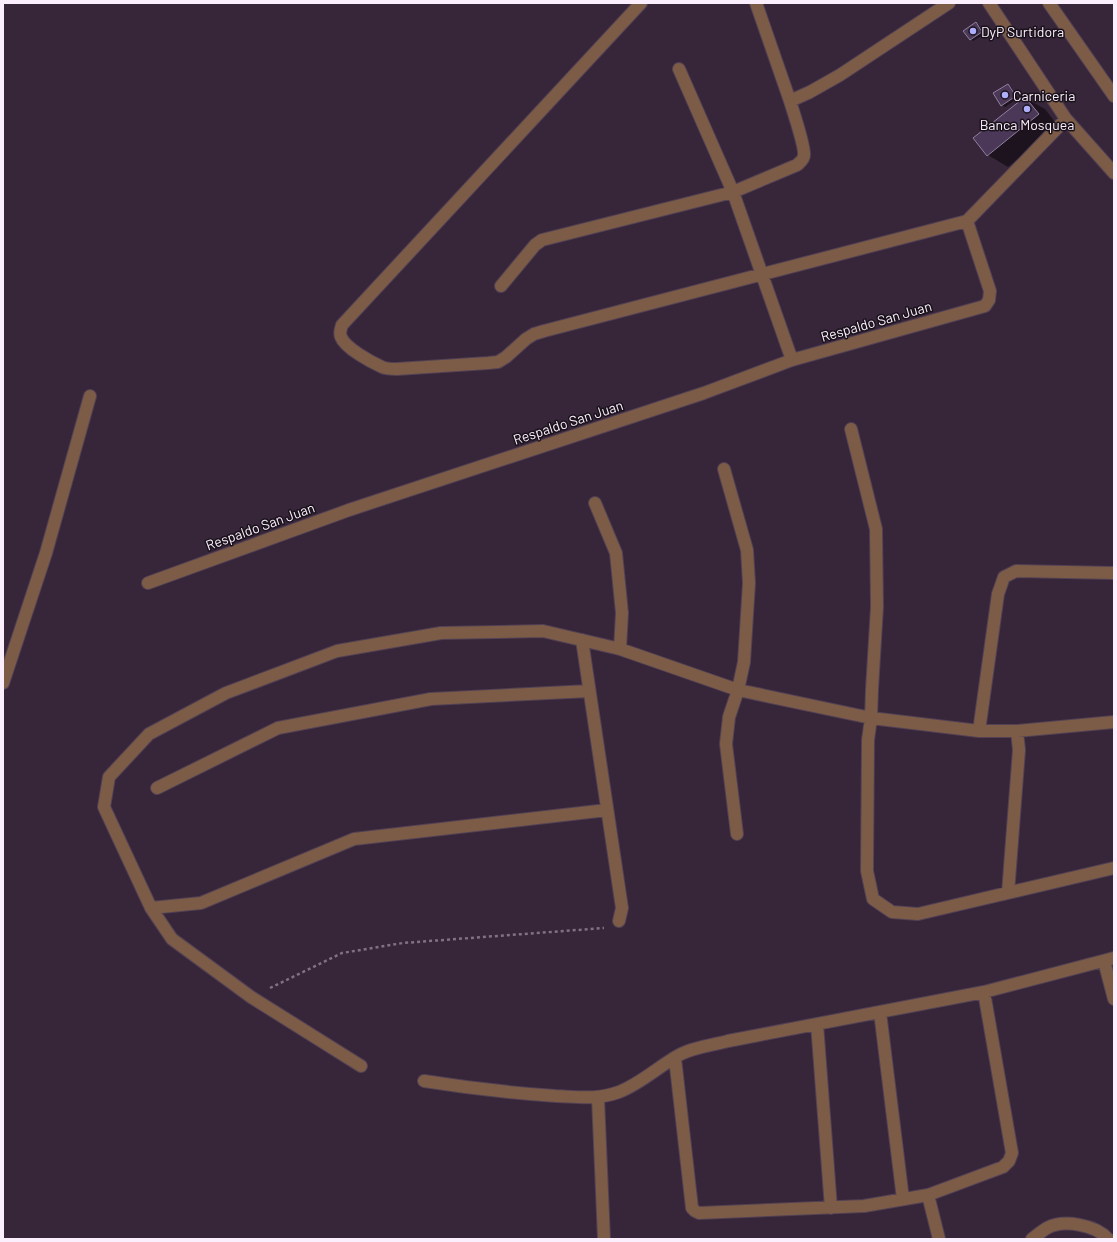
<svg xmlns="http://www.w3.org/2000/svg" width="1117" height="1242" font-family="Barlow,sans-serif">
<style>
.shadow{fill:#0007}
.building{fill:#4b3758;stroke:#90809b}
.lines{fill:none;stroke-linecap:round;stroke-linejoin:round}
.minor-casing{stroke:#524155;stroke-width:14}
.path{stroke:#807183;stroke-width:2.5;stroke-dasharray:3 3;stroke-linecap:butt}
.minor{stroke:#7c5c46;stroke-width:12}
.poi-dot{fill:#aeaefb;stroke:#1a121b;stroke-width:1.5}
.labels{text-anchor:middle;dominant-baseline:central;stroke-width:3;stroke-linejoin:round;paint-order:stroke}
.poi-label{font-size:14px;fill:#fbeffd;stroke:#1a121b;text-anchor:start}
.street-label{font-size:14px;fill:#fbeffd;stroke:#1a121b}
</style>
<rect width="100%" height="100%" fill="#37253a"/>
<!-- shadow -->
<path class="shadow" d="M976 23 979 25 985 34 973 41 970 39Z
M1008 85 1011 87 1018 98 1005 107 1002 105Z
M1025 98 1045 109 1058 126 1008 167 988 155Z"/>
<!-- building -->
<path class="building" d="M976 22 982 32 970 40 963 31Z
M1008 84 1016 96 1001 106 993 93Z
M1025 97 1039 114 987 156 973 138Z"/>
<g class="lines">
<!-- minor casing -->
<g class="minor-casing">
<path id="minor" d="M756 3 790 101
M989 3 1066 119 1114 173
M1049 3 1114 96
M679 69 733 192 792 360
M967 221 1066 119
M501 286 535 245 542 240 733 192 797 165C800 162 804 160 804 155 805 146 793 111 790 101L810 92 840 75 949 3
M851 429 876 529 877 607 872 689 871 718 868 740 867 871 873 899 892 912 918 914 1114 868
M724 469 747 550 749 583 744 662 738 690 729 717 726 744 737 834
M595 503 616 553 622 613 620 649
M148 583 349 510 704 393 792 360 985 306 989 300 990 291 967 221 544 331 534 334 526 339 506 357 498 362 488 363 397 369C392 369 386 369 382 367 371 362 345 348 341 337 339 333 341 328 342 325L641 3
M582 640 622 908 619 921
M3 683 46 553 90 396
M979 731 998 594 1004 577 1016 571 1114 573
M157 788 278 728 431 699 589 691
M1008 893 1019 750 1017 731
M151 908 201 903 354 839 607 810
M1104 961 1114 999
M880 1012 903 1199
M817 1024 831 1208
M675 1058 692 1208 695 1211 699 1213 864 1206 928 1195 1003 1167 1009 1161 1012 1153 984 992
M361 1066 251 997 172 939 151 908 104 807 109 777 149 734 226 693 337 651 441 633 543 631 620 649 738 690 871 718 979 731H1017L1114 722
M424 1081C468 1088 512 1093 556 1096 579 1097 597 1100 619 1092 642 1083 660 1065 681 1054 695 1047 713 1045 728 1041L984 992 1114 958
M598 1098 604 1239
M928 1195 939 1239
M1032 1239C1037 1235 1042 1231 1047 1228 1064 1219 1096 1225 1108 1239"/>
</g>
<!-- path -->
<path class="path" d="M270 988 342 953 403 943 604 928"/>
<!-- minor -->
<use href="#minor" class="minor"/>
</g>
<!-- markers -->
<g class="poi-dot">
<circle cx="973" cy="31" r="4"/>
<circle cx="1005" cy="95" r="4"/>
<circle cx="1027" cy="109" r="4"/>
</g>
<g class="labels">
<!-- poi labels -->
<g class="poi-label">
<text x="981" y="31">DyP Surtidora</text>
<text x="1013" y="95">Carniceria</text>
<text x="1027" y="124" text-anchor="middle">Banca Mosquea</text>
</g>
<!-- street labels -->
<g class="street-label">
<text transform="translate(876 321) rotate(-16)">Respaldo San Juan</text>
<text transform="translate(568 422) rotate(-18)">Respaldo San Juan</text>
<text transform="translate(260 526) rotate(-20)">Respaldo San Juan</text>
</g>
</g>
<!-- border -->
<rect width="1117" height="1242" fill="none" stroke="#fbeffd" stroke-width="8"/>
</svg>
